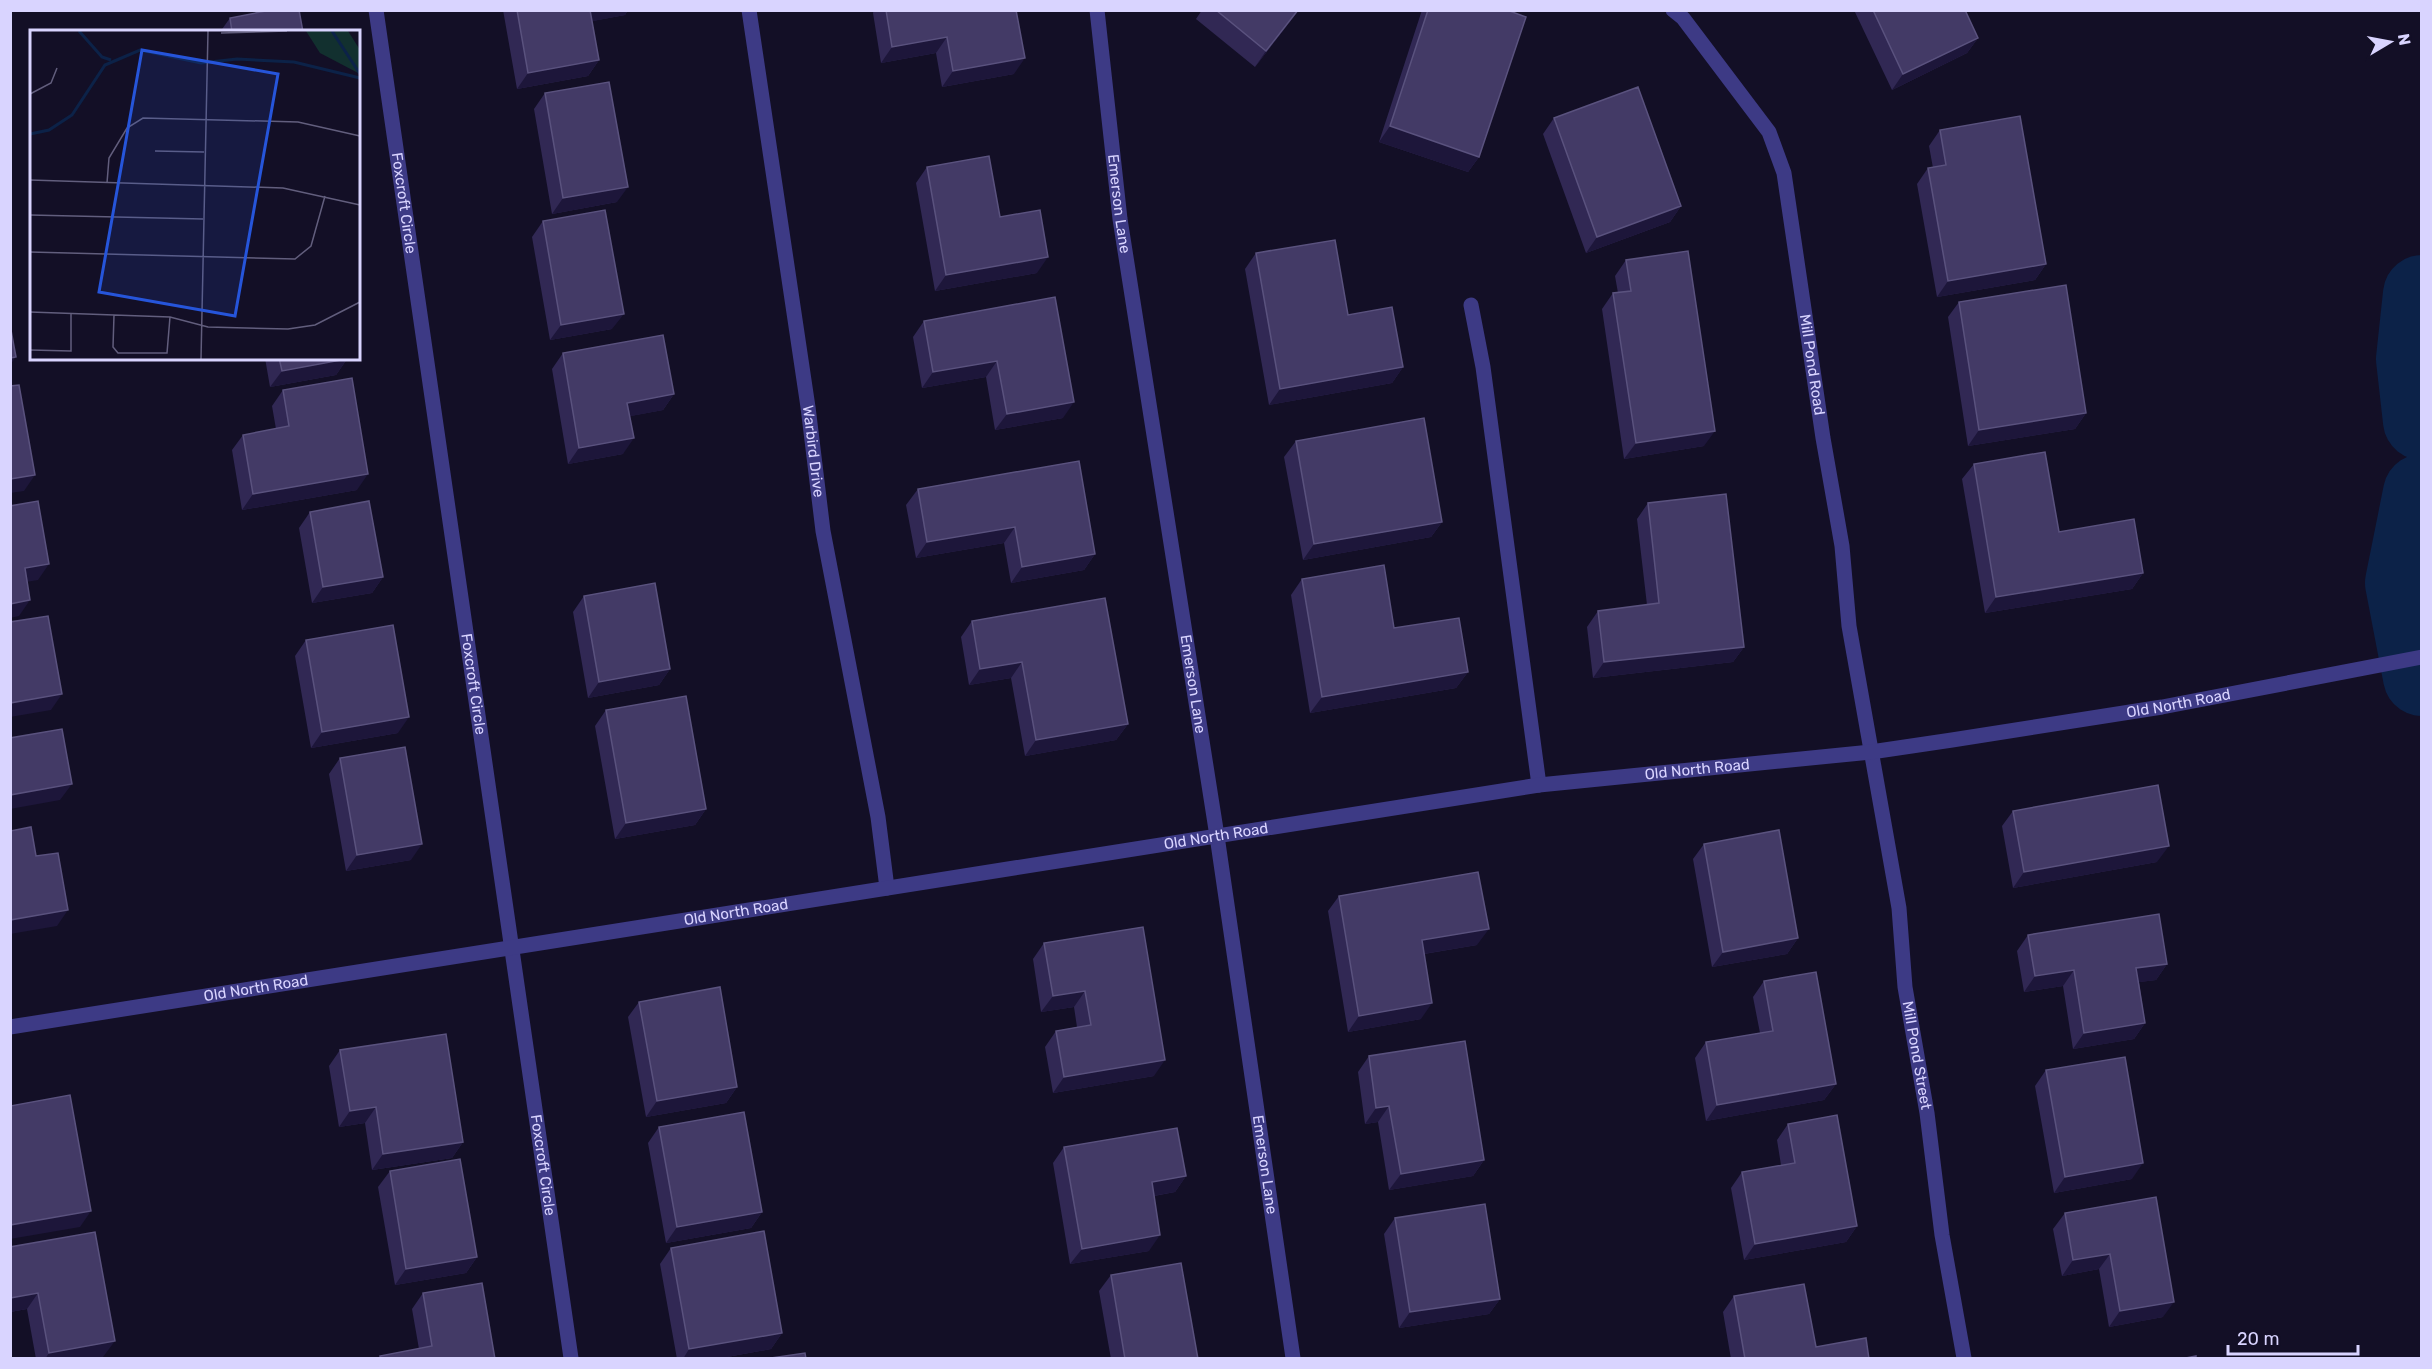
<svg xmlns="http://www.w3.org/2000/svg" width="2432" height="1369" font-family="Rubik,sans-serif">
<style>
.lines{fill:none;stroke-linecap:round;stroke-linejoin:round}
.river{stroke:#0c2248;stroke-width:78}
.service{stroke:#3d3a85;stroke-width:15}
.minor{stroke:#3d3a85;stroke-width:15}
.tertiary{stroke:#3d3a85;stroke-width:15}
.wall{fill:#312854}
.shaded-wall{fill:#1d163a}
.building{fill:#433a66;stroke:#5a527e;stroke-width:1.5}
.labels{text-anchor:middle;dominant-baseline:central;stroke-width:4.5;stroke-linejoin:round;paint-order:stroke}
.street-label{font-size:15px;fill:#d9d4ff;stroke:#130f26}
.inset-river{fill:none;stroke:#0c2248;stroke-width:3}
.inset-road{fill:none;stroke:#625e7d;stroke-width:1.5}
.view{fill:#2655da;fill-opacity:0.15;stroke:#2655da;stroke-width:3}
.inset-edge{fill:none;stroke:#d9d4ff;stroke-width:3}
</style>
<rect width="100%" height="100%" fill="#130f26"/>
<g class="lines">
<!-- river -->
<path class="river" d="M2422 294 2415 359 2422 421
M2422 493 2404 583 2422 677"/>
<!-- service -->
<g class="service">
<path id="s1" d="M749 10 808 407 823 531 878 817 887 888"/>
<path d="M1471 305 1483 367 1539 785"/>
</g>
<!-- minor -->
<g class="minor">
<path id="s2" d="M376 10 571 1358"/>
<path id="s3" d="M1097 10 1120 219 1217 836 1293 1358"/>
<path id="s4" d="M1673 10 1683 18 1769 132 1784 173 1823 438 1842 546 1849 626 1899 908 1905 987 1927 1113 1942 1235 1964 1358"/>
</g>
<!-- tertiary -->
<path class="tertiary" id="s5" d="M10 1027 1539 785 1871 752 1952 740 2162 707 2422 657"/>
</g>
<!-- wall -->
<path class="wall" d="M503 10H628L625 15 592 21 599 60 588 76 517 89Z
M874 10H1016L1014 74 942 87 936 53 881 63 873 13Z
M1202 10H1299L1255 67 1196 19Z
M1422 10H1507L1479 157 1468 172 1379 142Z
M1854 10H1965L1978 38 1967 53 1892 90Z
M230 18 303 32H220Z
M545 93 617 202 552 214 534 109Z
M1554 118 1681 206 1670 222 1586 253 1543 134Z
M1940 130 2046 264 2035 280 1937 297 1917 184 1928 168H1933L1929 146Z
M927 167 1000 217 1037 273 935 291 916 183Z
M543 221 612 329 550 340 532 237Z
M1256 253 1348 315 1403 367 1392 383 1269 405 1245 269Z
M1626 260 1704 446 1624 459 1602 309 1613 293H1618L1615 276Z
M1055 297 1063 418 995 430 986 377 922 388 913 337 924 321Z
M1959 302 2086 413 2075 429 1968 446 1948 317Z
M563 353 674 394 663 410 630 416 623 454 568 464 552 369Z
M265 358H347V359L336 375 270 387Z
M283 390 357 490 242 510 232 450 243 435 276 429 272 406Z
M1296 441 1442 522 1431 537 1303 560 1284 457Z
M1974 464 2059 532 2143 573 2132 589 1985 613 1962 479Z
M918 489 1095 554 1084 570 1011 583 1004 543 916 558 906 505Z
M1648 503 1744 647 1733 662 1593 678 1587 627 1598 611 1647 605 1637 519Z
M310 512 383 577 372 593 312 603 299 528Z
M1302 579 1394 628 1468 672 1456 688 1310 713 1291 595Z
M584 596 670 669 659 685 588 698 573 612Z
M972 621 1128 724 1116 740 1025 756 1011 678 969 685 961 637Z
M306 640 398 733 311 748 295 656Z
M606 710 706 809 695 825 615 839 595 726Z
M340 758 411 860 346 871 329 774Z
M2013 811 2157 862 2013 888 2002 826Z
M1704 844 1798 938 1787 954 1712 967 1693 859Z
M1339 896 1477 945 1424 954 1421 1019 1348 1032 1328 911Z
M1143 927 1154 1076 1053 1093 1045 1047 1056 1031 1077 1027 1074 1007 1041 1012 1033 959 1044 943Z
M2028 935 2167 964 2156 980 2139 982 2145 1023 2134 1039 2073 1049 2063 986 2024 992 2017 951Z
M1764 981 1836 1084 1824 1100 1706 1121 1695 1058 1706 1042 1760 1033 1753 997Z
M639 1002 737 1087 726 1103 646 1117 628 1017Z
M340 1050 463 1142 452 1158 372 1170 365 1123 339 1127 329 1066Z
M1369 1056 1484 1160 1473 1176 1389 1190 1378 1122 1365 1124 1358 1072Z
M2046 1070 2132 1179 2054 1193 2035 1086Z
M1788 1124 1857 1226 1846 1242 1744 1260 1731 1188 1742 1172 1781 1165 1777 1140Z
M659 1127 762 1212 751 1228 666 1243 648 1143Z
M1064 1147 1186 1176 1175 1192 1154 1196 1149 1251 1070 1264 1053 1163Z
M390 1171 477 1257 466 1273 395 1285 378 1187Z
M2156 1197 2163 1317 2109 1327 2099 1269 2062 1276 2053 1229 2065 1213Z
M1395 1218 1500 1299 1489 1314 1399 1328 1384 1234Z
M10 1247 103 1357 95 1359H36L27 1309 10 1312Z
M671 1248 782 1333 771 1349 716 1359H677L660 1264Z
M1111 1275 1198 1359H1111L1099 1291Z
M423 1293 495 1359H378L380 1356 419 1349 412 1309Z
M1734 1296 1816 1347 1869 1359H1731L1723 1312Z"/>
<!-- shaded-wall -->
<path class="shaded-wall" d="M587 10H628L625 15 578 24Z
M1298 10H1299L1255 67 1266 51Z
M947 37 936 53 881 63 892 47Z
M1978 38 1967 53 1892 90 1903 74Z
M1025 58 1014 74 942 87 953 71Z
M599 60 588 76 517 89 528 73Z
M1390 126 1479 157 1468 172 1379 142Z
M628 187 617 202 552 214 563 198Z
M1681 206 1670 222 1586 253 1597 237Z
M1048 257 1037 273 935 291 946 275Z
M2046 264 2035 280 1937 297 1948 281Z
M624 314 612 329 550 340 561 325Z
M16 357 10 365V358Z
M347 359 336 375 270 387 282 371Z
M997 361 986 377 922 388 933 372Z
M1403 367 1392 383 1269 405 1280 389Z
M674 394 663 410 616 419 627 403Z
M1074 402 1063 418 995 430 1007 414Z
M2086 413 2075 429 1968 446 1979 430Z
M1715 431 1704 446 1624 459 1636 443Z
M634 438 623 454 568 464 579 448Z
M368 474 357 490 242 510 253 494Z
M35 475 24 491 10 493V479Z
M1442 522 1431 537 1303 560 1314 544Z
M1015 527 1004 543 916 558 927 542Z
M1095 554 1084 570 1011 583 1022 567Z
M49 564 38 580 14 584 25 568Z
M2143 573 2132 589 1985 613 1996 597Z
M383 577 372 593 312 603 323 587Z
M30 600 19 616 10 618V604Z
M1744 647 1733 662 1593 678 1604 662Z
M1022 662 1011 678 969 685 980 669Z
M670 669 659 685 588 698 599 682Z
M1468 672 1456 688 1310 713 1322 697Z
M62 694 51 710 10 717V703Z
M409 717 398 733 311 748 322 732Z
M1128 724 1116 740 1025 756 1036 740Z
M72 784 60 800 10 809V795Z
M706 809 695 825 615 839 626 823Z
M422 844 411 860 346 871 357 855Z
M2169 846 2157 862 2013 888 2024 872Z
M68 910 57 926 10 934V920Z
M1489 929 1477 945 1411 956 1422 940Z
M1798 938 1787 954 1712 967 1723 952Z
M2167 964 2156 980 2125 984 2136 968Z
M2074 970 2063 986 2024 992 2035 976Z
M1085 991 1074 1007 1041 1012 1053 996Z
M1432 1003 1421 1019 1348 1032 1359 1016Z
M2145 1023 2134 1039 2073 1049 2084 1033Z
M1165 1060 1154 1076 1053 1093 1064 1077Z
M1836 1084 1824 1100 1706 1121 1717 1105Z
M737 1087 726 1103 646 1117 657 1101Z
M1389 1106 1378 1122 1365 1124 1376 1108Z
M376 1107 365 1123 339 1127 350 1111Z
M463 1142 452 1158 372 1170 383 1154Z
M1484 1160 1473 1176 1389 1190 1401 1174Z
M2143 1163 2132 1179 2054 1193 2065 1177Z
M1186 1176 1175 1192 1141 1198 1152 1182Z
M91 1211 80 1227 10 1239V1225Z
M762 1212 751 1228 666 1243 677 1227Z
M1857 1226 1846 1242 1744 1260 1755 1244Z
M1160 1235 1149 1251 1070 1264 1082 1249Z
M2110 1254 2099 1269 2062 1276 2073 1260Z
M477 1257 466 1273 395 1285 406 1269Z
M38 1293 27 1309 10 1312V1298Z
M1500 1299 1489 1314 1399 1328 1410 1312Z
M2174 1302 2163 1317 2109 1327 2120 1311Z
M782 1333 771 1349 716 1359H683L689 1349Z
M115 1341 103 1357 95 1359H45L49 1353Z"/>
<!-- building -->
<path class="building" d="M271 10H299L303 32H232L230 18Z
M517 10H590L599 60 528 73Z
M886 10H1016L1025 58 953 71 947 37 892 47Z
M1216 10H1298L1266 51Z
M1428 10H1507L1526 17 1479 157 1390 126Z
M1873 10H1965L1978 38 1903 74Z
M609 82 628 187 563 198 545 93Z
M1638 87 1681 206 1597 237 1554 118Z
M2020 116 2046 264 1948 281 1928 168 1946 165 1940 130Z
M989 156 1000 217 1040 210 1048 257 946 275 927 167Z
M605 210 624 314 561 325 543 221Z
M1335 240 1348 315 1392 307 1403 367 1280 389 1256 253Z
M1688 251 1715 431 1636 443 1613 293 1631 291 1626 260Z
M2066 285 2086 413 1979 430 1959 302Z
M1055 297 1074 402 1007 414 997 361 933 372 924 321Z
M10 325 16 357 10 358Z
M663 335 674 394 627 403 634 438 579 448 563 353Z
M279 358H347V359L282 371Z
M352 378 368 474 253 494 243 435 289 426 283 390Z
M19 385 35 475 10 479V386Z
M1424 418 1442 522 1314 544 1296 441Z
M2045 452 2059 532 2134 519 2143 573 1996 597 1974 464Z
M1079 461 1095 554 1022 567 1015 527 927 542 918 489Z
M1726 494 1744 647 1604 662 1598 611 1659 603 1648 503Z
M38 501 49 564 25 568 30 600 10 604V506Z
M369 501 383 577 323 587 310 512Z
M1384 565 1394 628 1459 618 1468 672 1322 697 1302 579Z
M655 583 670 669 599 682 584 596Z
M1105 598 1128 724 1036 740 1022 662 980 669 972 621Z
M48 616 62 694 10 703V622Z
M393 625 409 717 322 732 306 640Z
M686 696 706 809 626 823 606 710Z
M62 729 72 784 10 795V738Z
M405 747 422 844 357 855 340 758Z
M2158 785 2169 846 2024 872 2013 811Z
M31 827 36 856 58 853 68 910 10 920V831Z
M1779 830 1798 938 1723 952 1704 844Z
M1478 872 1489 929 1422 940 1432 1003 1359 1016 1339 896Z
M2159 914 2167 964 2136 968 2145 1023 2084 1033 2074 970 2035 976 2028 935Z
M1143 927 1165 1060 1064 1077 1056 1031 1091 1025 1085 991 1053 996 1044 943Z
M1816 972 1836 1084 1717 1105 1706 1042 1773 1031 1764 981Z
M720 987 737 1087 657 1101 639 1002Z
M446 1034 463 1142 383 1154 376 1107 350 1111 340 1050Z
M1465 1041 1484 1160 1401 1174 1389 1106 1376 1108 1369 1056Z
M2125 1057 2143 1163 2065 1177 2046 1070Z
M70 1095 91 1211 10 1225V1106Z
M744 1112 762 1212 677 1227 659 1127Z
M1837 1115 1857 1226 1755 1244 1742 1172 1795 1163 1788 1124Z
M1177 1128 1186 1176 1152 1182 1160 1235 1082 1249 1064 1147Z
M460 1159 477 1257 406 1269 390 1171Z
M2156 1197 2174 1302 2120 1311 2110 1254 2073 1260 2065 1213Z
M1485 1204 1500 1299 1410 1312 1395 1218Z
M764 1231 782 1333 689 1349 671 1248Z
M95 1232 115 1341 49 1353 38 1293 10 1298V1247Z
M1181 1263 1198 1359H1125L1111 1275Z
M482 1283 495 1359H381L380 1356 432 1346 423 1293Z
M1804 1284 1816 1347 1866 1338 1869 1359H1745L1734 1296Z
M805 1353 806 1359H764Z
M2196 1356V1359H2181Z"/>
<g class="labels">
<!-- street labels -->
<g class="street-label">
<text stroke="none"><textPath href="#s2" startOffset="195">Foxcroft Circle</textPath></text>
<text stroke="none"><textPath href="#s3" startOffset="195">Emerson Lane</textPath></text>
<text stroke="none"><textPath href="#s4" startOffset="393">Mill Pond Road</textPath></text>
<text stroke="none"><textPath href="#s1" startOffset="446">Warbird Drive</textPath></text>
<text stroke="none"><textPath href="#s2" startOffset="681">Foxcroft Circle</textPath></text>
<text stroke="none"><textPath href="#s3" startOffset="681">Emerson Lane</textPath></text>
<text stroke="none"><textPath href="#s5" startOffset="2193">Old North Road</textPath></text>
<text stroke="none"><textPath href="#s5" startOffset="1707">Old North Road</textPath></text>
<text stroke="none"><textPath href="#s5" startOffset="1221">Old North Road</textPath></text>
<text stroke="none"><textPath href="#s5" startOffset="735">Old North Road</textPath></text>
<text stroke="none"><textPath href="#s5" startOffset="249">Old North Road</textPath></text>
<text stroke="none"><textPath href="#s4" startOffset="1092">Mill Pond Street</textPath></text>
<text stroke="none"><textPath href="#s2" startOffset="1167">Foxcroft Circle</textPath></text>
<text stroke="none"><textPath href="#s3" startOffset="1167">Emerson Lane</textPath></text>
</g>
</g>
<!-- overview -->
<g transform="translate(30 30)">
<rect width="330" height="330" fill="#130f26"/>
<path d="M276 1H318L330 20V44L290 23Z" fill="#12302f"/>
<path class="inset-river" d="M49 1 72 27 81 30M302 1 330 44M0 104 19 100 42 85 75 35 110 20 171 33 207 29 264 32 330 48"/>
<path class="inset-road" d="M191 3 257 1M0 64 21 53 27 38M125 121 174 122M0 150 253 158 330 175M77 153 79 128 97 98 113 88 268 92 330 106M0 185 173 189M0 222 265 229 281 216 295 166M0 282 140 287 178 297 258 299 285 295 330 272M84 285 83 317 88 323H137L140 287M0 320 41 321V283M171 329 178 1"/>
<path class="view" d="M112 20 248 44 205 286 69 262Z"/>
<rect width="330" height="330" class="inset-edge"/>
</g>
<!-- border -->
<rect width="2432" height="1369" fill="none" stroke="#d9d4ff" stroke-width="24"/>
<!-- north arrow -->
<g transform="translate(2390 42) rotate(80)" stroke="#130f26" stroke-width="4.5" paint-order="stroke">
<path d="M0-4.5L10 22L0 15L-10 22Z" fill="#d9d4ff"/>
<text y="-9" font-size="16" font-weight="bold" text-anchor="middle" fill="#d9d4ff">N</text>
</g>
<!-- scale -->
<path d="M2228 1345v9h130v-9" fill="none" stroke="#d9d4ff" stroke-width="3"/>
<text x="2237" y="1345" font-size="18" fill="#d9d4ff" stroke="#130f26" stroke-width="4.5" paint-order="stroke">20 m</text>
</svg>
